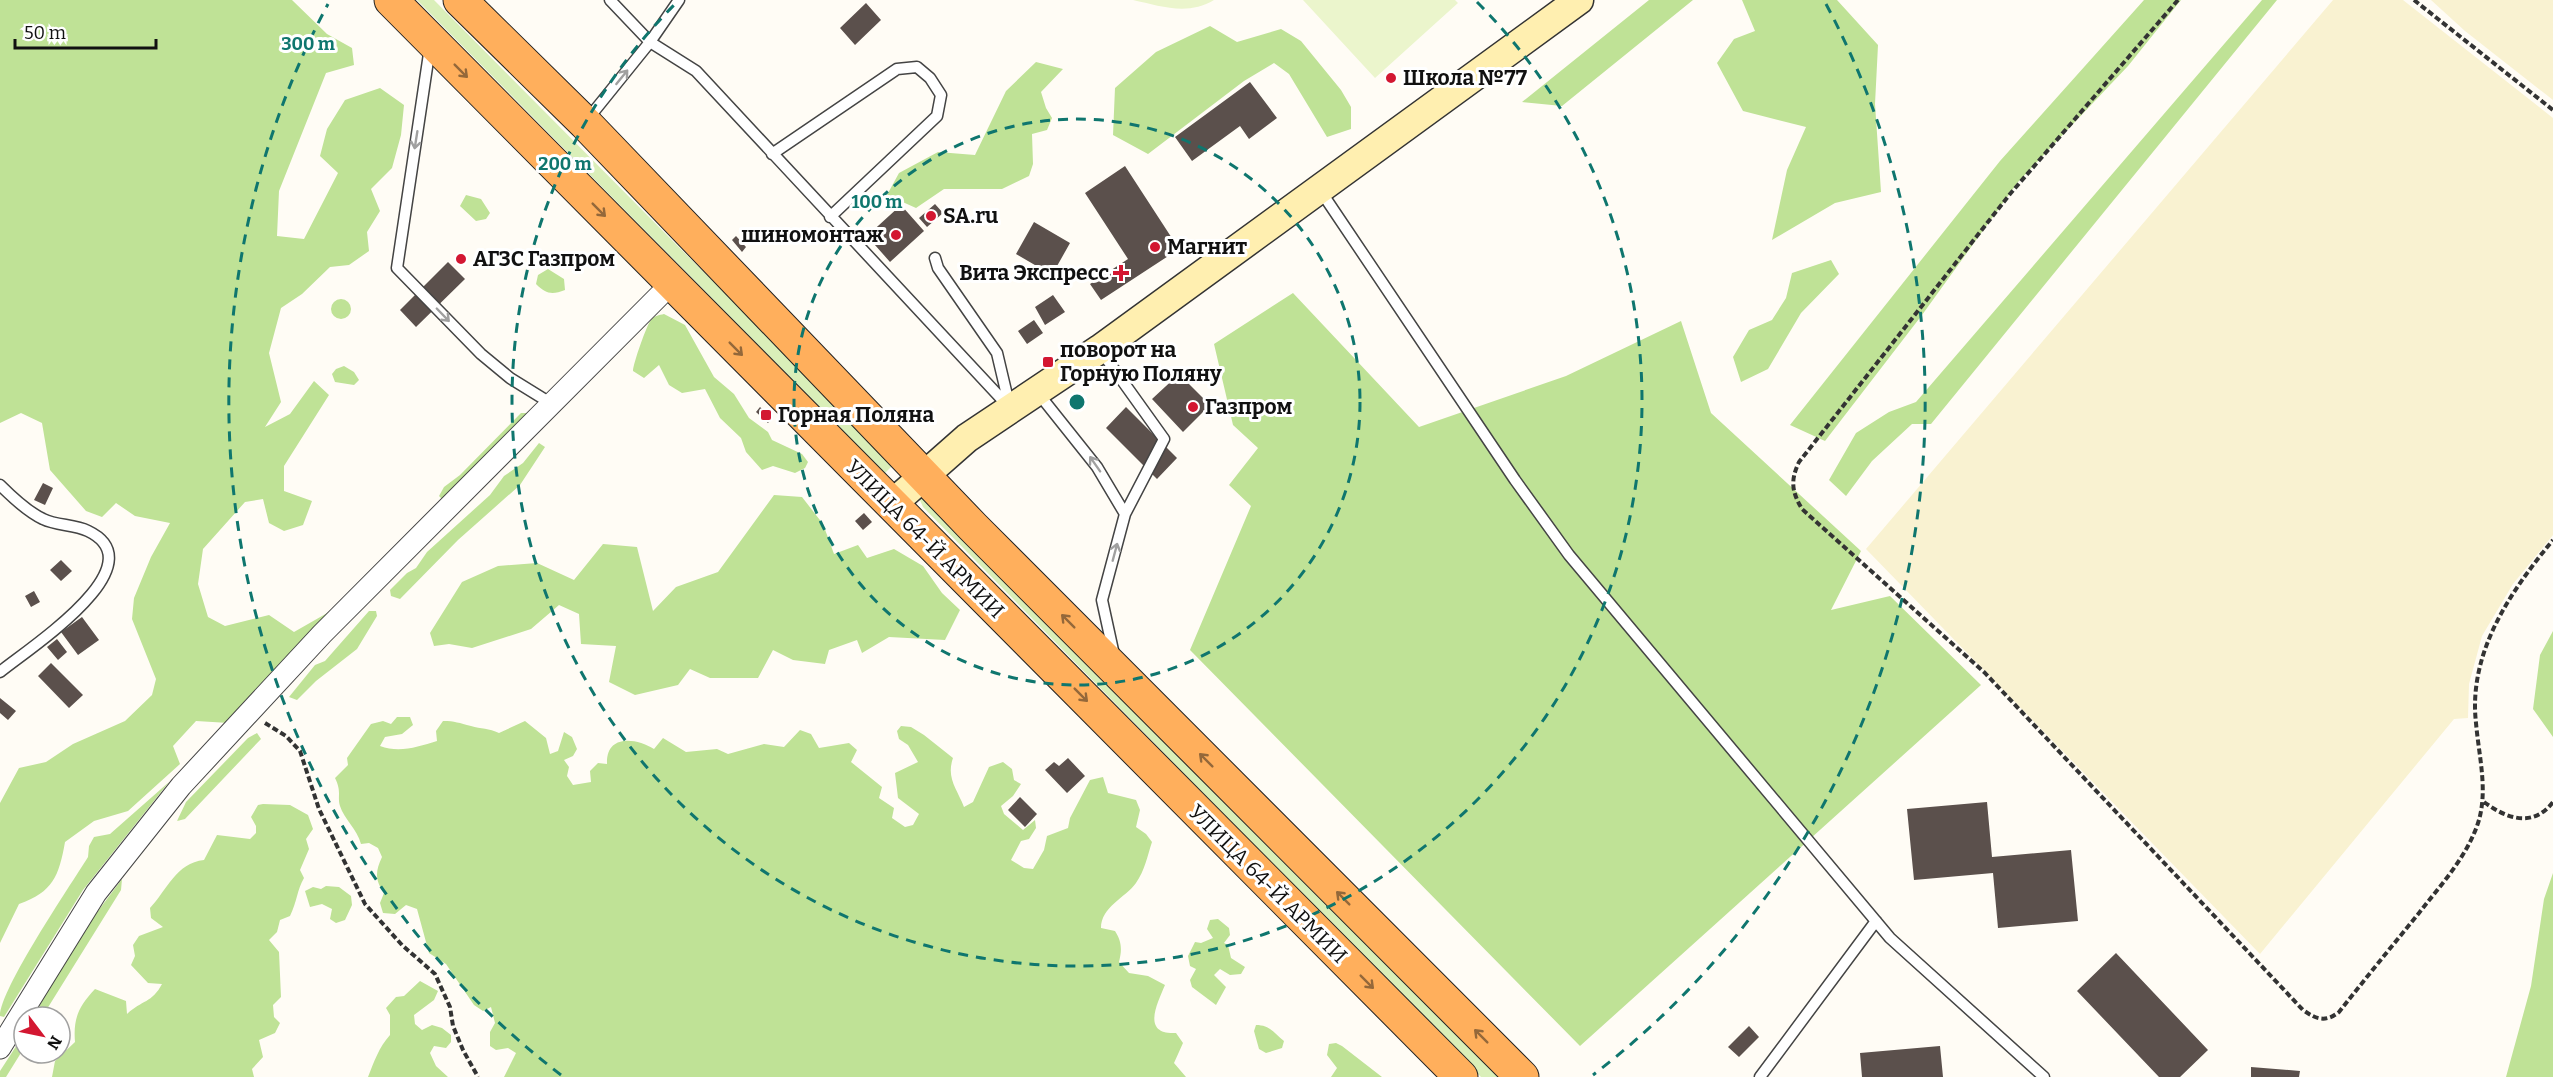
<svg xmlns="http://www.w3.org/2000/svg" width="2553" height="1077" font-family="Bitter,serif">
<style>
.farmland{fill:#f9f2d1}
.green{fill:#daefb9}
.forest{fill:#bfe296}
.pitch{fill:#ebf5cc}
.building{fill:#5b504c}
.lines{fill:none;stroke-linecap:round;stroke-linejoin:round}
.service-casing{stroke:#444;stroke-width:13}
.minor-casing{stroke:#444;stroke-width:23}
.secondary-casing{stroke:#333;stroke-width:31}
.trunk-casing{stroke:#222;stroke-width:35}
.path{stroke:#333;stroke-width:4;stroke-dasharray:6 3;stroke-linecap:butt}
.service{stroke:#fff;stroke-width:10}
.minor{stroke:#fff;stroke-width:21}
.secondary{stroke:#ffefb0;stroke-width:28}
.trunk{stroke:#ffaf5c;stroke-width:33}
.oneway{stroke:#94683a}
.oneway2{stroke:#a0a0a0}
.ring{fill:none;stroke:#0f766e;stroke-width:3;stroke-dasharray:10 8}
.poi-dot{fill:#d31731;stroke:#fff;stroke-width:2}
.labels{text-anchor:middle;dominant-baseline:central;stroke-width:6;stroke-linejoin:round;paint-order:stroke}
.poi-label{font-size:21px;font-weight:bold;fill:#111;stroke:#fff;text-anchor:start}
.street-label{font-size:21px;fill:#111;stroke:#fff}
.centre{fill:#0f766e;stroke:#fff;stroke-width:3}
.ring-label{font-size:18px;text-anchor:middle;font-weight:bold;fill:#0f766e;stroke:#fff;stroke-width:6;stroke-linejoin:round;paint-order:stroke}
</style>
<rect width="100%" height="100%" fill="#fffcf5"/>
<!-- farmland -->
<path class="farmland" d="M2333 0H2403L2553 118V535L2513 584 2482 636 2469 684 2468 718 2454 719 2260 954 1866 549Z
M2431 0H2553V100L2465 31Z"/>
<!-- green -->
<path class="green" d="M417 0H434L894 464 885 473Z
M921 493 1499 1077H1481L923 507 919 498Z"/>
<!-- forest -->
<path class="forest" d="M0 0H292L327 34 352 48 354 65 326 73 279 191 277 236 304 239 338 173 320 156 327 129 345 100 380 88 404 105 401 135 392 168 371 189 380 211 367 232 369 251 349 265 330 267 302 294 281 308 269 353 281 402 265 427 290 414 314 381 329 395 284 466V491L312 501 303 525 284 531 269 523 263 499 245 502 203 549 198 584 208 617 225 626 269 615 294 632 329 612 322 627 229 723 196 721 173 746 180 764 128 811 94 821 65 842C59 876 53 892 19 904L0 943V803L19 768 46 762 73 744 125 721 152 695 156 679 132 619 134 598 151 557 170 523 135 516 116 503 102 517 86 511 50 470 42 423 21 413 0 423Z
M1649 0H1693L1562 106 1522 102Z
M1742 0H1837L1878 45 1875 104 1881 192 1835 203 1772 240 1787 170 1806 127 1743 111 1717 63 1734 39 1755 31Z
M2144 0H2181L2128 66 2018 182 1922 315 1825 441 1790 425 2000 161Z
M2262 0H2277L1931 424H1912L1872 461 1846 496 1829 480 1856 433 1889 412 1916 402Z
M1210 26 1237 42 1281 29 1301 41 1341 90 1351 107V129L1327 137 1289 74 1274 63 1244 81 1148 154 1113 135 1115 88 1156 52Z
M1036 62 1063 69 1041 92 1046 108 1052 118 1047 130 1032 134 1033 164 1029 176 1002 189H944L916 208 887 195 899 173 938 152 975 155 1006 91Z
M466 195 481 199 490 213 486 219 476 221 460 206Z
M1831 260 1839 274 1801 313 1768 369 1741 382 1733 357 1749 330 1772 320 1786 298 1792 273Z
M548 269 564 279 565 290C552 295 546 294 536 284L538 275Z
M1293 293 1419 427 1566 376 1681 321 1711 413 1861 551 1831 610 1890 596 1981 685 1580 1046 1190 650 1251 506 1229 485 1258 448 1233 425 1214 344Z
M331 309a10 10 0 1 1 20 0a10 10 0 1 1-20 0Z
M664 314 685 325 714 377 734 394 749 418 768 432 772 440 802 454 808 462 805 468 795 473 773 466 762 470 746 452 741 438 720 418 705 389 682 393 669 385 659 365 644 378 633 371C633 364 647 324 651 320 654 316 659 315 664 314Z
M344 366 354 372 359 380 354 385 335 382 332 374 336 369Z
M521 413H530L443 500 439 496 444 487 460 475Z
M539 443 545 447 520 485 458 540 400 599 391 596 390 590 407 573 416 568 427 552 490 495 504 476 523 463Z
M774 495 802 497 823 524 834 554 858 545 867 558 894 549 923 566 942 593 960 610 945 640 889 637 862 653 857 640 829 650 825 664 793 660 773 650 758 678H710L690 669 678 685 635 695 609 682 616 646 581 644 579 614 559 605 531 629 472 648 449 644 434 646 430 633 462 582 498 566 537 563 574 580 603 544 637 547 653 611 676 587 718 572Z
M369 611H376L377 616 357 649 316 681 297 700 289 697 315 665 325 661Z
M2553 631V737L2533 709 2540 655Z
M397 717H410L413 725 402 734 385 737 380 746C399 753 418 747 437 741L436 731 443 721C455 721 459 723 471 726 481 729 489 728 499 733L525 721 546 738 550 754 558 751 564 732 572 737 577 749 573 756 564 760 569 767 567 776 573 785 591 782 590 771 598 763 607 764C606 734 636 738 654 749L663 738 686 752 717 749 728 754 764 744 784 747 800 730 811 734 819 748 849 743 857 750 851 762 882 787 879 798 894 808 892 818 905 827 913 825 919 814 898 798 895 773 918 762 908 745 899 739 897 731 901 726 911 727 924 735 953 758C946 778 957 789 964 807L973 802 989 767 1003 762 1012 769 1014 780 1021 784 1013 796 1001 806 1004 814 1023 830 1035 820 1036 828 1029 839 1021 841 1011 860 1024 868 1033 869 1044 850 1047 836 1068 828 1070 818 1090 780 1103 777 1108 793 1136 800 1140 810 1136 827 1146 834 1152 842C1147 857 1145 870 1136 883 1125 898 1101 907 1101 928L1115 931C1122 942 1122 950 1119 962L1129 973 1148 976 1165 985C1157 1004 1141 1035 1176 1033L1183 1043 1174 1063 1186 1077H504L516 1053 508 1048 496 1050 490 1046V1032L495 1023 491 1007 483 1011 474 1005 446 964 429 953 417 909 406 905 395 914 383 913 380 903 384 893C375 880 375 872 382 857L378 848 369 843 361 844C357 829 344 819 340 806 337 796 342 792 335 778L348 765 347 758 371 724 383 721 391 724Z
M257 733 261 739 185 819 177 821 186 802 248 738Z
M169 782 83 890 4 1017 0 1016C0 989 70 886 88 857L89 846 94 837 110 834Z
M263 804 290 805 308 815 313 829 306 839 309 849 300 870 304 878C297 890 297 902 290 916L280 920 277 932 269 940 279 952 281 997 273 1005 274 1017 280 1023 275 1033 259 1040 263 1057 252 1069 254 1077H52L55 1061 75 1042C73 1018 79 1006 95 989L126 1001 127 1014C142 1000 152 1003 162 984L148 983 131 965 135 956 133 945 139 936 163 927 151 918 150 908C167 890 176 863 204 860L217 835 250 839 256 833V826L251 817 258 805Z
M2553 873V1077H2506L2531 986 2544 899Z
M122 879 121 890 47 1009 36 1014C57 966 90 921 122 879Z
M326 886 339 887 351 896 352 905 345 920 336 923 330 919 332 909 322 904 310 907 305 891 313 887 321 889Z
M1218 919 1229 928 1230 935 1224 943 1228 945 1231 958 1245 967 1241 974 1230 975 1220 969 1214 975 1226 987 1216 1005 1192 987 1190 980 1196 969 1190 966 1188 956 1195 942 1201 943 1213 938 1207 929 1210 920Z
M420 981 438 991 434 1000 414 1015 415 1024 422 1030 432 1025 442 1028 451 1035V1042L446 1048 434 1046 430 1053 436 1066 448 1077H368C374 1062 379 1047 390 1035V1015L386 1008 396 997 404 996Z
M1256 1025C1270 1025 1274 1033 1284 1041L1282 1048 1266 1053 1259 1049 1254 1031Z
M24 1034V1048L6 1077H0V1071Z
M1336 1043 1342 1046 1382 1077H1331L1337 1068 1327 1055 1329 1044Z"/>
<!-- pitch -->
<path class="pitch" d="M1133 0H1214C1188 16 1160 6 1133 0Z
M1303 0H1455L1458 3 1375 78Z"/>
<!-- building -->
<path class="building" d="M866 3 881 20 855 45 840 28Z
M1250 82 1277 118 1249 139 1240 126 1192 161 1175 137Z
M1125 166 1179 249 1101 300 1090 284 1128 259 1085 193Z
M935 204 943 213 927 227 919 218Z
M901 205 924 231 890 262 867 236Z
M1034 222 1070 243 1052 275 1016 254Z
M736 236 746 247 742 252 732 240Z
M448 262 465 279 416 327 400 310Z
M1053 295 1065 312 1045 325 1035 307Z
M1034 320 1043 333 1027 344 1018 331Z
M1179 374 1210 405 1183 432 1152 399Z
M760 407 772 418 768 423 756 412Z
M1126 407 1177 458 1157 479 1106 428Z
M43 483 53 488 45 505 34 500Z
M864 513 872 522 863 530 855 521Z
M61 560 72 571 61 581 50 570Z
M34 591 40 602 31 607 25 596Z
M82 617 99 640 78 655 61 632Z
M57 639 67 652 58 660 47 647Z
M51 663 83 695 69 708 38 676Z
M0 698 16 711 8 720 0 713Z
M1068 758 1085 776 1067 793 1045 770 1054 762 1059 766Z
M1020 797 1037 814 1025 827 1008 810Z
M1987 802 1992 857 2071 850 2078 921 1998 928 1993 873 1914 880 1907 809Z
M2116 953 2208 1050 2180 1077H2159L2077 991Z
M1749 1026 1759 1037 1739 1057 1728 1047Z
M1940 1046 1943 1077H1862L1860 1053Z
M2251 1067 2300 1071 2299 1077H2251Z"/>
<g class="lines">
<!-- service casing -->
<g class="service-casing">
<path id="service" d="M679 0 650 42 696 71 1010 408 997 353 938 268 935 258
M430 47 397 268 481 354 510 378 552 404
M587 120 650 42 610 0
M772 154 897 69 917 67 930 78 941 95 937 116 830 217
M1320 190 1515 480 1569 555 1890 938 2044 1077
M1101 351 1164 439 1125 514 1102 600 1114 655
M1038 393 1097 467 1125 514
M0 485C12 497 28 512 43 519 57 526 74 524 88 531 159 565 28 649 0 672
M1760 1077 1876 921"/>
</g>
<!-- minor casing -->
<g class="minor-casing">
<path id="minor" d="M0 1048 96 893 181 786 322 634 671 284"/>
</g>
<!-- secondary casing -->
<g class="secondary-casing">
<path id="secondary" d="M891 505 967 438 1100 349 1579 0"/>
</g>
<!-- trunk casing -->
<g class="trunk-casing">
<path id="trunk" d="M391 0 1461 1077
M460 0 585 123 973 527 1522 1077"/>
</g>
<!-- path -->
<path class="path" d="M2178 0 2010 194 1799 462C1790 481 1792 492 1802 509L1985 673 2303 1010C2316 1019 2325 1023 2339 1012 2365 979 2392 946 2419 913 2440 886 2465 859 2477 826 2489 793 2479 758 2476 723 2468 653 2510 592 2553 540
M2414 0 2553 110
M265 723 286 736 300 751 319 809 365 904 402 945 435 974 450 1007 453 1026 463 1050 478 1077
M2484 802C2507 819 2533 828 2553 802"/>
<!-- service -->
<use href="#service" class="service"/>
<!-- minor -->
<use href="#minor" class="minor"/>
<!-- secondary -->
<use href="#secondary" class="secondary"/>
<!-- trunk -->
<use href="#trunk" class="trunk"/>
</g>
<!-- one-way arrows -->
<defs><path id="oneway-shaft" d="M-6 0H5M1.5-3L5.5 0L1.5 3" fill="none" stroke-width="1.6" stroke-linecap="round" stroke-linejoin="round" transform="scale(1.5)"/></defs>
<g class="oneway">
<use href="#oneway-shaft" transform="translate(461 71) rotate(45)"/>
<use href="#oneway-shaft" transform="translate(599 210) rotate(45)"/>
<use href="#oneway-shaft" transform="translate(736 349) rotate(45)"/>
<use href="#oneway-shaft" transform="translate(1068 621) rotate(-135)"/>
<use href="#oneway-shaft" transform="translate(1081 695) rotate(45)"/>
<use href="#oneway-shaft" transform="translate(1206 760) rotate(-135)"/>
<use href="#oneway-shaft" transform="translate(1343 898) rotate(-135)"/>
<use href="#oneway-shaft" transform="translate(1367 982) rotate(45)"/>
<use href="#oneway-shaft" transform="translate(1481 1036) rotate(-135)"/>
</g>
<g class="oneway2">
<use href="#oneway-shaft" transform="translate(622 77) rotate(-51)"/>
<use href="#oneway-shaft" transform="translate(416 140) rotate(99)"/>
<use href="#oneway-shaft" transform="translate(443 315) rotate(46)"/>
<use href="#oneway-shaft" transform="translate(1095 464) rotate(-125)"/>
<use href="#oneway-shaft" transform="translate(1115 552) rotate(-75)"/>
</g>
<!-- distance rings -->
<g class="ring">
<circle cx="1077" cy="402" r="283"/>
<path d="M1477 2A565 565 0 1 1 677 2"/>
<path d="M561 1075A848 848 0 0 1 328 4M1826 4A848 848 0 0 1 1593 1075"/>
</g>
<!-- markers -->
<g class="poi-dot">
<circle cx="1391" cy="78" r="6"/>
<circle cx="931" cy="216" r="6"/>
<circle cx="896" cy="235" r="6"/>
<circle cx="1155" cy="247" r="6"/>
<circle cx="461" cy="259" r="6"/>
<path d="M1118 264h6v6h6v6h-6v6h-6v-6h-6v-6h6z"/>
<rect x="1042" y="356" width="12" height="12" rx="3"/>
<circle cx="1193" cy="407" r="6"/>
<rect x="760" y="409" width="12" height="12" rx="3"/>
</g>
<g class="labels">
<!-- poi labels -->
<g class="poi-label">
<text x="1403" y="78">Школа №77</text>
<text x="943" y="216">SA.ru</text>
<text x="884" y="235" text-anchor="end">шиномонтаж</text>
<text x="1167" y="247">Магнит</text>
<text x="473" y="259">АГЗС Газпром</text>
<text x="1109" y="273" text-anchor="end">Вита Экспресс</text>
<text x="1060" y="350">поворот на<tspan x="1060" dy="24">Горную Поляну</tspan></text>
<text x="1205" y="407">Газпром</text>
<text x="778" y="415">Горная Поляна</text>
</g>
<!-- street labels -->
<g class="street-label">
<text transform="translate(925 539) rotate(45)">УЛИЦА 64-Й АРМИИ</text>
<text transform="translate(1268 884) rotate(45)">УЛИЦА 64-Й АРМИИ</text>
</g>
</g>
<circle cx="1077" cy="402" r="9" class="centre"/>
<g class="ring-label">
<text x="308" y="50">300 m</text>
<text x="565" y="170">200 m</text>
<text x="877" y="208">100 m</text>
</g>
<!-- north arrow -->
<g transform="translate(42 1035) rotate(122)"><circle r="28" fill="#ffffff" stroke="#a0a0a0" stroke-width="1.5"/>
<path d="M0-4.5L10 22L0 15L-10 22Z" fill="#d31731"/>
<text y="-9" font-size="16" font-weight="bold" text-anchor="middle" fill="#111111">N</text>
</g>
<!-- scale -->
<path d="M15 39v9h141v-9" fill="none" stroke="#111111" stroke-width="3"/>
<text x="24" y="39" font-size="18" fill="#111111" stroke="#ffffff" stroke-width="4.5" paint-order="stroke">50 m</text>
</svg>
